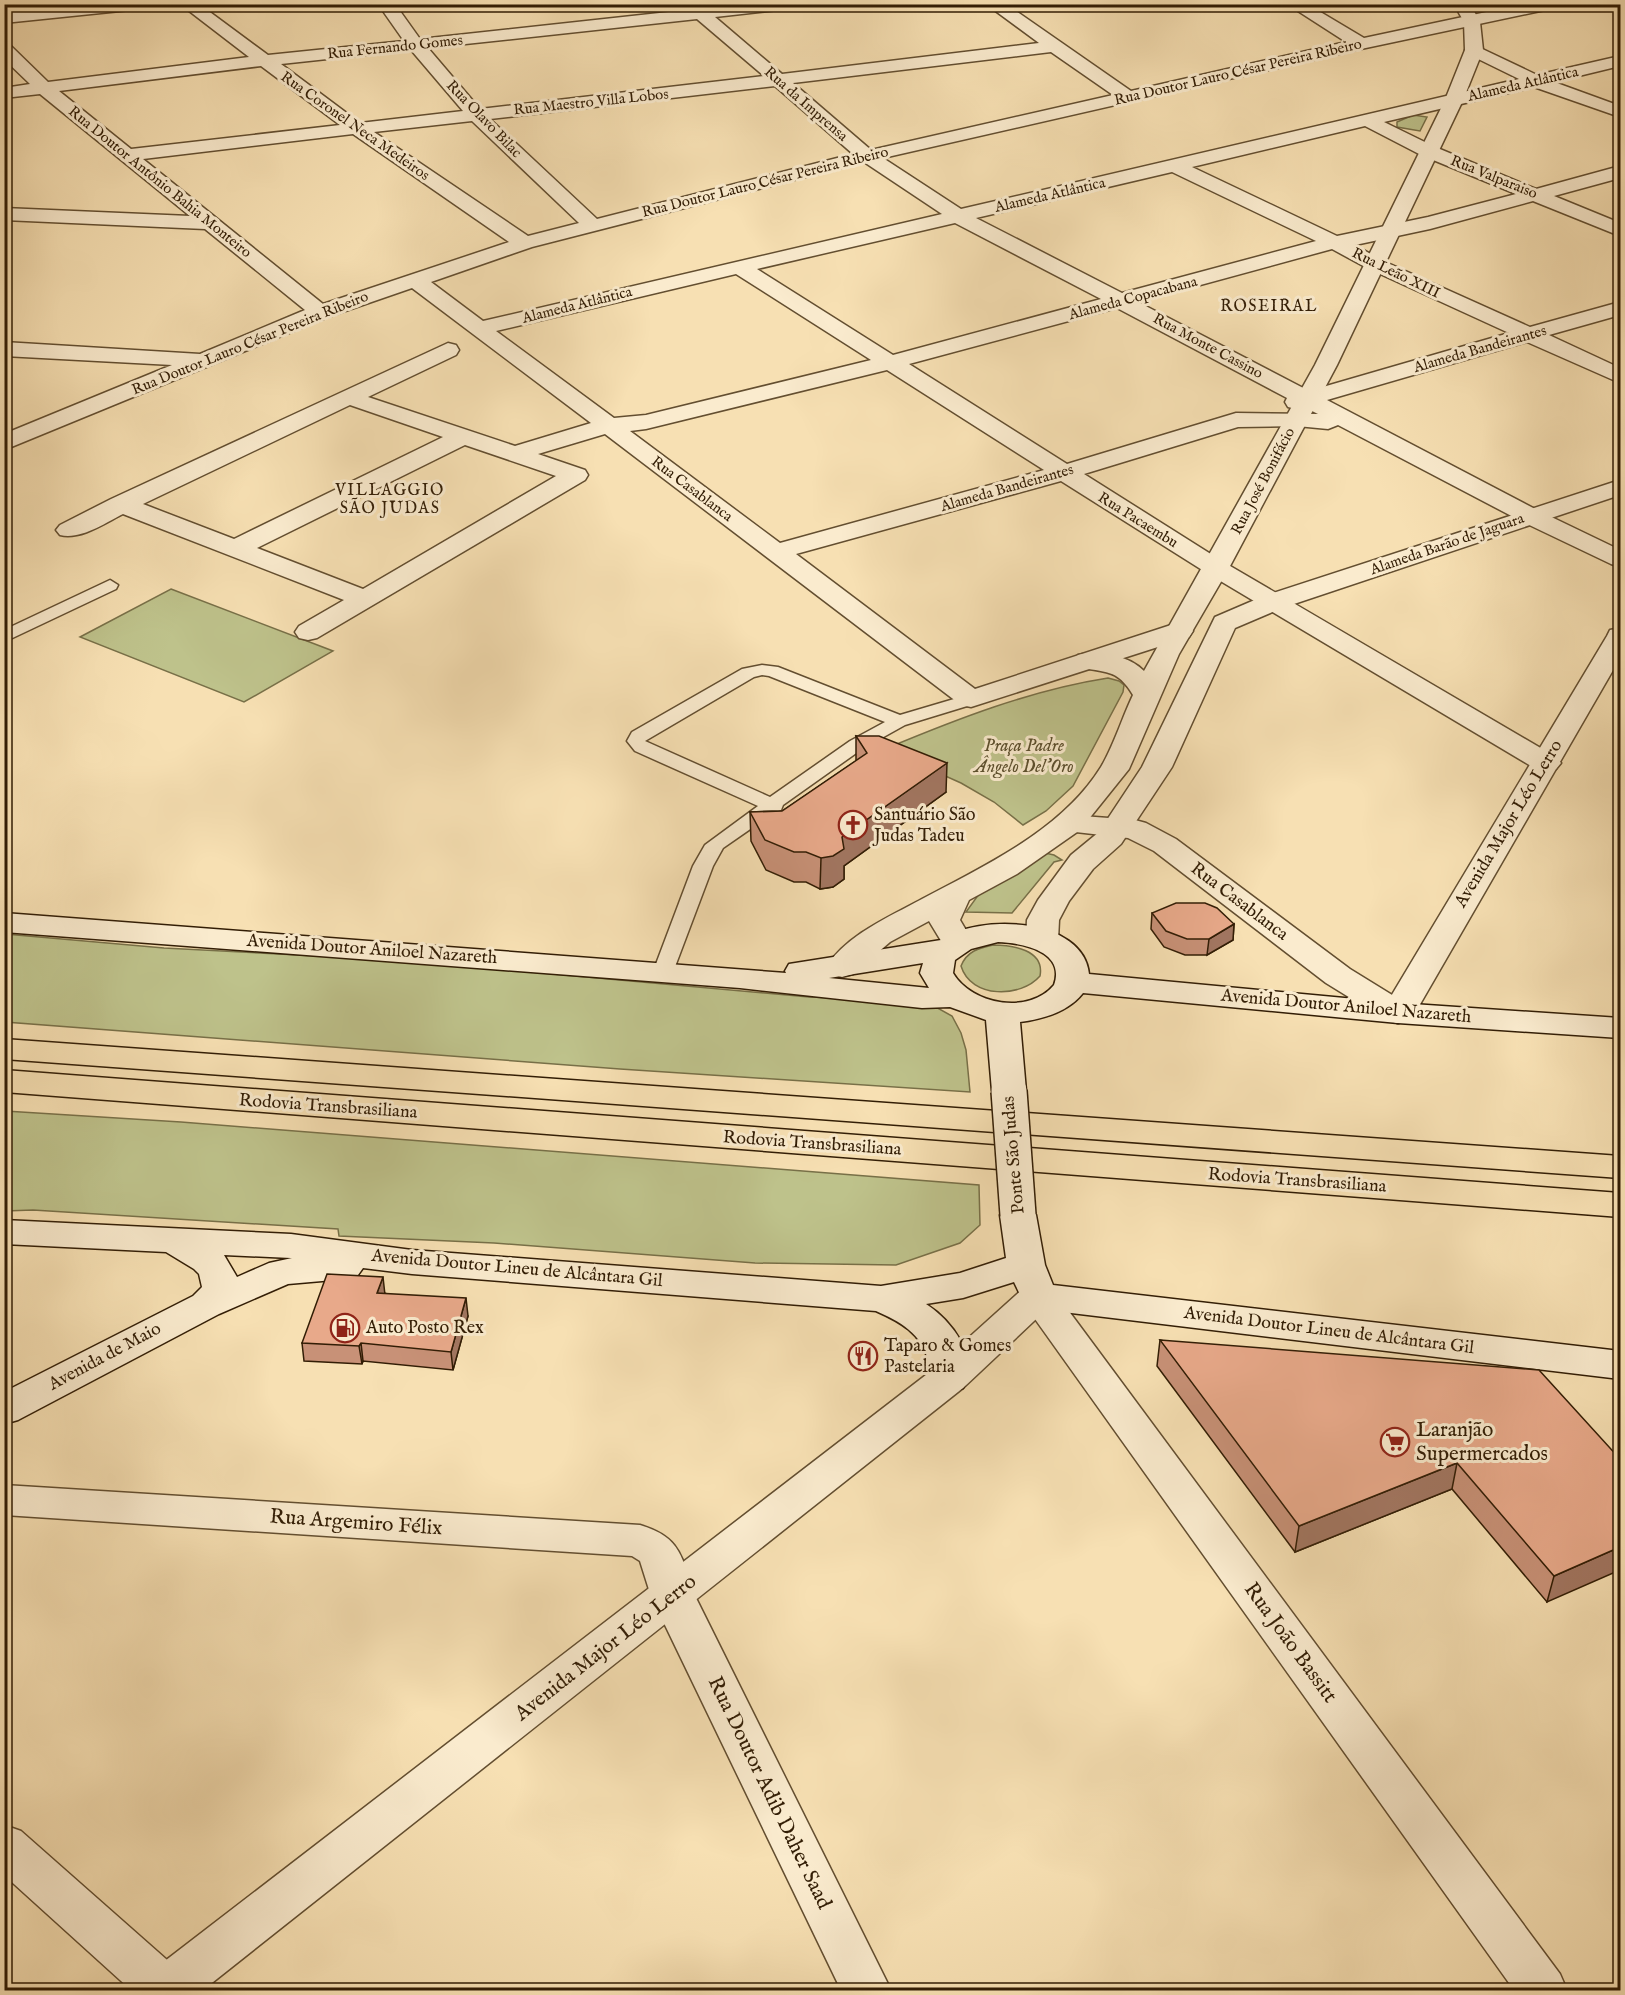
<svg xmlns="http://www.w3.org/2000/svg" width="1625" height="1995" font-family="'IM FELL English',serif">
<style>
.green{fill:#bec28b;stroke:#787048;stroke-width:1.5}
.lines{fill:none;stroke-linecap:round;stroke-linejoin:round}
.service-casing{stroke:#634e30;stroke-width:3}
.minor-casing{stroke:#634e30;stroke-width:3}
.tertiary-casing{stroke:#634e30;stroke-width:3}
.secondary-casing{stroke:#321d05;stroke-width:3}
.motorway-casing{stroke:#321d05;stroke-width:3}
.service{fill:#faebce;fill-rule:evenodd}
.minor{fill:#faebce;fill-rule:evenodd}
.tertiary{fill:#faebce;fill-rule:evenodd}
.secondary{fill:#faebce;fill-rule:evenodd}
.motorway{fill:#f7e0b3;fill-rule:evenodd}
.secondary-bridge-casing{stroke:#321d05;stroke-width:38;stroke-linecap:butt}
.secondary-bridge{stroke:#faebce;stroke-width:35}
.wall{fill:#c89177;stroke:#321d05;stroke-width:1.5}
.shaded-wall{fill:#a27661;stroke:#321d05;stroke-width:1.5}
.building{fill:#e8a98a;stroke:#321d05;stroke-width:1.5}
.labels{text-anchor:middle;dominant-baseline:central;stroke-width:6;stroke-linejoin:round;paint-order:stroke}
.far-street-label{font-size:15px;fill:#321d05;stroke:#faebce}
.far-neighbourhood-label{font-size:16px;letter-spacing:1.5px;fill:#321d05;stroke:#faebce}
.park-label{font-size:18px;font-style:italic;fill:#5c4f2d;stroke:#faebce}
.poi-label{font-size:18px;fill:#321d05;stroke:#faebce;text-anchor:start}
.street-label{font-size:18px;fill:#321d05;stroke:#faebce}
.near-poi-label{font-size:21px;fill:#321d05;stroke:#faebce;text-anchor:start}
.near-street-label{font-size:21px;fill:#321d05;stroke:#faebce}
</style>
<rect width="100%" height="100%" fill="#f7e0b3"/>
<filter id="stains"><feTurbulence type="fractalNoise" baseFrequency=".00333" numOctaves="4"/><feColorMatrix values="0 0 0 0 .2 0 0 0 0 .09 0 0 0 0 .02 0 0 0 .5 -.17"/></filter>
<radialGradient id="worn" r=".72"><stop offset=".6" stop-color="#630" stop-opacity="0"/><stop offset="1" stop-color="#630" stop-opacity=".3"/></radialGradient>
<!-- green -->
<path class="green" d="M1413 115 1427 117 1420 131 1397 127V122Z
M171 589 333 651 244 702 80 637Z
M1108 678 1119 681 1124 685 1123 692 1073 786 1046 811 1023 825 994 802 961 783 885 749C957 719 1031 690 1108 678Z
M1036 851 1054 855 1062 860 1054 862 1012 913 966 912 979 894Z
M5 934 164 948 337 957 508 970 809 997 868 999 934 1006 952 1016 961 1033 966 1050 970 1092 620 1069 5 1022Z
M993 945C1013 945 1045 950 1040 976 1021 998 971 999 961 966 967 951 979 948 993 945Z
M5 1111 181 1122 979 1185 980 1225 960 1243 896 1265 755 1263 494 1243 339 1236 338 1229 33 1210 5 1211Z"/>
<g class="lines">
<!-- service casing -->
<g class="service-casing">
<path id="service" d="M110 580 118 585 116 589 4 642V630Z
M762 665 778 667 900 715 971 694 977 695 980 699 977 703 905 725 862 749 783 805 781 810 775 812 723 848 713 866 673 972 670 976 663 978 656 976 653 972 693 866 705 845 758 806 635 751 627 741 632 732 742 669ZM762 675 769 676 885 722 850 741 770 797 645 741 754 677Z"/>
</g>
<!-- minor casing -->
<g class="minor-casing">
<path id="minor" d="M87 4H148L140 9 4 23V13Z
M180 4H199L268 55 404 41 378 4H395L420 39 687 10 682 4H700L705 8 737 4H795L787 9 715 17 782 74 1039 43 986 4H1006L1131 91 1346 42 1287 4H1307L1364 38 1524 4H1558L1550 9 1361 49 883 158 961 209 1519 79 1468 54 1465 50 1468 46 1474 45 1537 75 1620 56V66L1554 82 1620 106V117L1534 87 1384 122 1435 147 1536 189 1620 166V178L1554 196 1620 223V236L1533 201 1430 229 1355 245 1381 260 1530 327 1620 302V315L1549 335 1620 368V383L1527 342 1327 400 1539 511 1620 550V567L1611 564 1521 521 1338 425 1328 429 1297 426 1238 427 1084 474 1225 563 1556 757 1561 763 1556 769 1546 772 1536 769 1207 573 1061 481 796 554 975 689 1171 625 1180 623 1189 625 1193 631 1189 637 971 707 961 705 605 434 538 454 585 470 588 475 585 480 317 638 308 640 299 638 295 632 299 626 344 600 123 514C105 523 81 540 60 535L56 530 60 525 111 499 448 343 456 345 459 350 456 355 368 397 515 446 591 423 412 288 328 317 4 450V434L172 365 4 356V342L200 354 305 310 205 229 4 220V208L190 216 40 94 4 98V88L30 84 4 59V44L10 45 48 82 249 57ZM697 19 764 76 480 109 428 48ZM411 50 463 111 360 123 281 64ZM1051 52 1113 95 871 150 793 83ZM261 66 340 125 131 149 59 91ZM775 86 853 154 597 219 490 119ZM472 121 579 223 528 236 374 132ZM1365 126 1421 155 1516 194 1428 217 1337 236 1192 167ZM353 134 509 242 323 304 143 159ZM864 162 942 214 483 321 431 282 532 247ZM1172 172 1316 241 1122 293 976 218ZM955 223 1101 299 893 355 757 269ZM1332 249 1367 268 1509 333 1309 391 1138 302ZM736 274 871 360 646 415 614 418 496 331ZM1117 308 1287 398 1285 402 1288 407 1296 409 1304 407 1318 414 1236 413 1067 464 909 364ZM887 370 1044 470 780 543 630 431 646 429ZM350 405 443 437 234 539 143 504ZM465 445 556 476 363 589 257 548Z
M1069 815 1135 820 1146 823 1176 839 1350 969 1410 1006 1415 1013 1410 1020 1398 1023 1386 1020 1326 983 1154 851 1128 838 1058 830 1054 824 1058 818Z
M1038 1283 1051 1287 1560 1974 1567 1990H1514L1025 1305 1019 1296 1025 1287Z
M4 1485 640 1525C683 1538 681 1558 695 1596L891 1990H841L651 1596 640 1561 632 1556 4 1515Z
M4 1825 21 1831 183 1974 190 1990H131L4 1875Z"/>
</g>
<!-- tertiary casing -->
<g class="tertiary-casing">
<path id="tertiary" d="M1454 4H1470L1480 22 1483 50 1463 100 1337 365 1229 568 1179 654 1129 769 1080 830 1017 874 969 900 960 920 973 942 968 949 957 952 946 949 929 921 890 942 853 974 842 977 831 974 826 967C848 934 889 917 922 899 986 865 1062 830 1101 767 1114 745 1122 718 1133 695 1117 668 1105 673 1078 667L1074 661 1078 655C1099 650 1129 655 1144 671L1315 365 1445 100 1465 50 1464 22Z
M1620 480V495L1282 608 1235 628 1172 767 1121 844 1093 869 1069 901 1059 920 1058 940 1053 947 1042 950 1031 947 1026 940 1027 920 1038 900 1071 855 1099 832 1142 767 1215 617 1264 596Z
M1620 628V658L1415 1013 1410 1020 1398 1023 1386 1020 1381 1013 1607 636 1610 630Z
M1038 1283 1051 1287 1057 1296 1051 1305 963 1388 203 1990H141L148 1974 935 1368 1025 1287Z"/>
</g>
<!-- secondary casing -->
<g class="secondary-casing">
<path id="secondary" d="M4 913 786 973 785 971 789 964 941 940C977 914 1083 916 1089 974L1398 1003 1620 1018V1038L1398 1023 1083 993C1068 1012 1043 1019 1020 1022L1026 1091 1021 1099 1009 1102 997 1099 992 1091 986 1020 950 1007 922 1008 740 988 4 932ZM998 942C1022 943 1066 951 1054 985 1029 1015 972 1005 953 973L955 960 971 949ZM923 963 920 973 929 988 829 978Z
M1018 1203 1031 1207 1036 1215 1045 1265 1053 1285 1620 1351V1379L1038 1309 1025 1305 1014 1282 963 1298 926 1304C951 1320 981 1358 963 1388L949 1392 935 1388C929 1378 930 1372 928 1361 923 1334 899 1321 876 1311L412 1274 363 1268 358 1275 345 1279 288 1284 219 1314 18 1420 4 1424V1392L193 1296 202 1287 199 1274 194 1269 166 1252 4 1244V1220L291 1234 412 1250 881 1286 960 1273 1006 1258 1000 1215 1005 1207ZM224 1255 291 1258H292L269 1263 237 1277Z"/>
</g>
<!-- motorway casing -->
<g class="motorway-casing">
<path id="motorway" d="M4 1039 1620 1156V1178L4 1059Z
M4 1070 1620 1193V1217L4 1092Z"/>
</g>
<!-- service -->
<use href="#service" class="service"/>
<!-- minor -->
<use href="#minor" class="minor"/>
<!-- tertiary -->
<use href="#tertiary" class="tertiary"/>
<!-- secondary -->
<use href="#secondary" class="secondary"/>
<!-- motorway -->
<use href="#motorway" class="motorway"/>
<!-- secondary-bridge casing -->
<g class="secondary-bridge-casing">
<path id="secondary-bridge" d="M1009 1091 1018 1215"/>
</g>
<!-- secondary-bridge -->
<use href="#secondary-bridge" class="secondary-bridge"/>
</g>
<!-- wall -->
<path class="wall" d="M856 736 946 792 844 866V879L833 887 820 889 806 882H794L766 870 751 841 750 812 782 811 856 761Z
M1152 913 1234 924 1233 940 1207 955H1185L1164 947 1151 929Z
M384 1293 468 1316 453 1370 363 1361 362 1364 304 1361 302 1343Z
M1160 1340 1620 1459 1547 1602 1452 1489 1295 1552 1157 1366Z"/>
<!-- shaded-wall -->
<path class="shaded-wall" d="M947 763 946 792 844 866V879L833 887 820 889 821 858 842 837Z
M1234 924 1233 940 1207 955 1209 939Z
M383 1277 385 1295 377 1293Z
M466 1298 468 1316 453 1370 451 1352Z
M361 1343 363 1361 362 1364 359 1346Z
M1457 1463 1452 1489 1295 1552 1299 1526Z
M1620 1547V1570L1547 1602 1554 1576Z"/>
<!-- building -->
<path class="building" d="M856 736H879L947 763 842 837 844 849 833 856 821 858 806 852H794L765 840 750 812 782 811 867 753Z
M1176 903H1205L1217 908 1234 924 1209 939H1187L1166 931 1152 913Z
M327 1274 383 1277 377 1293 466 1298 451 1352 361 1343 359 1346 302 1343Z
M1160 1340 1539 1370 1620 1459V1547L1554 1576 1457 1463 1299 1526Z"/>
<!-- icons -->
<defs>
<g id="church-ring" transform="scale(1.5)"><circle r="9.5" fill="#faebce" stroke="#8f2418" stroke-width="1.5"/><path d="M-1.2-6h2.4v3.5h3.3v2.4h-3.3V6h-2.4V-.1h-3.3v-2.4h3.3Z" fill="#8f2418"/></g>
<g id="fuel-ring" transform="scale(1.5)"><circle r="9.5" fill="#faebce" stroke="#8f2418" stroke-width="1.5"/><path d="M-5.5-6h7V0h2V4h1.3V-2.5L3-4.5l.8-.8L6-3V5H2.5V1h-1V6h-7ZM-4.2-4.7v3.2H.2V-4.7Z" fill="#8f2418"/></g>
<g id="restaurant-ring" transform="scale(1.5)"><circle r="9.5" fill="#faebce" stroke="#8f2418" stroke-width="1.5"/><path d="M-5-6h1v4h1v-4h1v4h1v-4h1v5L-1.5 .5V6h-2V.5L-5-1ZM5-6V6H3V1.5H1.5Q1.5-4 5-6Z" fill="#8f2418"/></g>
<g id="supermarket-ring" transform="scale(1.5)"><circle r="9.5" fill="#faebce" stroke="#8f2418" stroke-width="1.5"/><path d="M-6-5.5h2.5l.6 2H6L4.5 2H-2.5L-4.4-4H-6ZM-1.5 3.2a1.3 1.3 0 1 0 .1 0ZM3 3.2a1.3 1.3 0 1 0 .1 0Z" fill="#8f2418"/></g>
</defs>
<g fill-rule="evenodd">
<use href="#church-ring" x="853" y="825"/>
<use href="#fuel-ring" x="345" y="1328"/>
<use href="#restaurant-ring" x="863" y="1356"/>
<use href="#supermarket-ring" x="1395" y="1442"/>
</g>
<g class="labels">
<!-- far-street labels -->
<g class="far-street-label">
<text transform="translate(395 47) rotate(-6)">Rua Fernando Gomes</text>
<text transform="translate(1238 72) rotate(-13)">Rua Doutor Lauro César Pereira Ribeiro</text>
<text transform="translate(1523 84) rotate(-13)">Alameda Atlântica</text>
<text transform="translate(591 102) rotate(-6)">Rua Maestro Villa Lobos</text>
<text transform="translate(806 104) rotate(41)">Rua da Imprensa</text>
<text transform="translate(484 119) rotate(46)">Rua Olavo Bilac</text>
<text transform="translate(355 126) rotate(35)">Rua Coronel Neca Medeiros</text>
<text transform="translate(1494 177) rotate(22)">Rua Valparaiso</text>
<text transform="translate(160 182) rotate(39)">Rua Doutor Antônio Bahia Monteiro</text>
<text transform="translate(765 182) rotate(-14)">Rua Doutor Lauro César Pereira Ribeiro</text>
<text transform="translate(1050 195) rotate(-13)">Alameda Atlântica</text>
<text transform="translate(1396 273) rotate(26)">Rua Leão XIII</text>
<text transform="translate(1133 298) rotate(-15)">Alameda Copacabana</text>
<text transform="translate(577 305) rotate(-14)">Alameda Atlântica</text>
<text transform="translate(250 343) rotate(-22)">Rua Doutor Lauro César Pereira Ribeiro</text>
<text transform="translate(1208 346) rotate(28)">Rua Monte Cassino</text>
<text transform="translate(1480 349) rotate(-16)">Alameda Bandeirantes</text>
<text transform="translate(1263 481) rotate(-62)">Rua José Bonifácio</text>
<text transform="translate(1007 488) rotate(-16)">Alameda Bandeirantes</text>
<text transform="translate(692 489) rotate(37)">Rua Casablanca</text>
<text transform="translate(1138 520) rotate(32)">Rua Pacaembu</text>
<text transform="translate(1447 544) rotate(-19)">Alameda Barão de Jaguara</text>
</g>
<!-- far-neighbourhood labels -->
<g class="far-neighbourhood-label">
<text x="1269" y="307">ROSEIRAL</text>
<text x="390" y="491">VILLAGGIO<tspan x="390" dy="18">SÃO JUDAS</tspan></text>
</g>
<!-- park labels -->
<g class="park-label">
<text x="1024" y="746">Praça Padre<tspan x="1024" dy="21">Ângelo Del'Oro</tspan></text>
</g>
<!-- poi labels -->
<g class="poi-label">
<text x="874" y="815">Santuário São<tspan x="874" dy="21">Judas Tadeu</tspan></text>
<text x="366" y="1328">Auto Posto Rex</text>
<text x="884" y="1346">Taparo &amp; Gomes<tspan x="884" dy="21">Pastelaria</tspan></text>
</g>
<!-- street labels -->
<g class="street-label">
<text transform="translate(1509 824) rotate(-59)">Avenida Major Léo Lerro</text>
<text transform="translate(1239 902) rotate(37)">Rua Casablanca</text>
<text transform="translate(372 950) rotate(4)">Avenida Doutor Aniloel Nazareth</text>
<text transform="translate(1346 1007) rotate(5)">Avenida Doutor Aniloel Nazareth</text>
<text transform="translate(328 1107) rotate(4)">Rodovia Transbrasiliana</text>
<text transform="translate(812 1144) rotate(4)">Rodovia Transbrasiliana</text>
<text transform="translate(1014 1155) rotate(-95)">Ponte São Judas</text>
<text transform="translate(1297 1181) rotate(4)">Rodovia Transbrasiliana</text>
<text transform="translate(517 1269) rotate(5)">Avenida Doutor Lineu de Alcântara Gil</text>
<text transform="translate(1329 1331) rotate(7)">Avenida Doutor Lineu de Alcântara Gil</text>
<text transform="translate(105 1357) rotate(-28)">Avenida de Maio</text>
</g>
<!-- near-poi labels -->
<g class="near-poi-label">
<text x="1416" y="1430">Laranjão<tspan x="1416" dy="24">Supermercados</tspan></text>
</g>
<!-- near-street labels -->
<g class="near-street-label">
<text transform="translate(356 1523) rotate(4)">Rua Argemiro Félix</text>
<text transform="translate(1290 1643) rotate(54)">Rua João Bassitt</text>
<text transform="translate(606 1648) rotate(-38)">Avenida Major Léo Lerro</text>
<text transform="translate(769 1793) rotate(64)">Rua Doutor Adib Daher Saad</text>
</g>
</g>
<!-- margin -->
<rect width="1625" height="1995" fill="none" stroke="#f7e0b3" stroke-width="24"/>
<rect x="6" y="6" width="1613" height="1983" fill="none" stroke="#321d05" stroke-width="3"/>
<rect x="12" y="12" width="1601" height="1971" fill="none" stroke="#321d05" stroke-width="1.5"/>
<rect width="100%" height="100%" filter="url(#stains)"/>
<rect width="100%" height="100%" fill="url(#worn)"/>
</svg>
